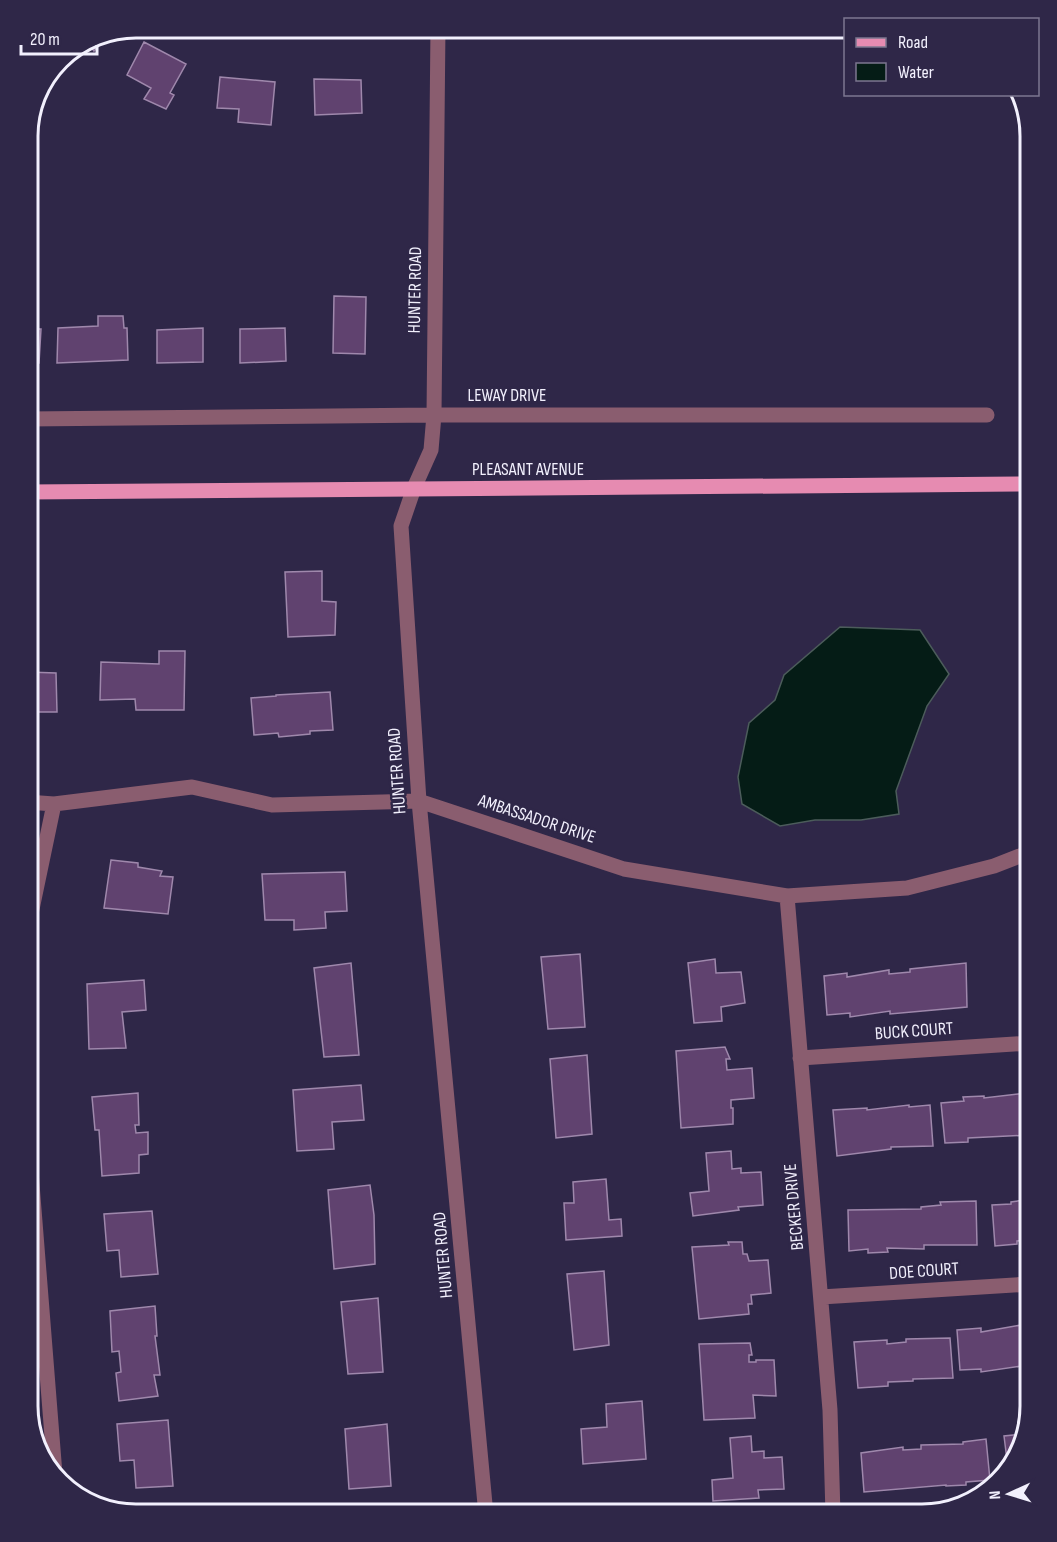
<svg xmlns="http://www.w3.org/2000/svg" width="1057" height="1542" font-family="'Sofia Sans Condensed',sans-serif">
<style>
.water{fill:#051c16;stroke:#4c5c5b;stroke-width:1.5}
.building{fill:#60426f;stroke:#9f88ac;stroke-width:1.5}
.lines{fill:none;stroke-linecap:round;stroke-linejoin:round}
.minor{stroke:#8a5d6f;stroke-width:15}
.primary{stroke:#e68bb1;stroke-width:15}
.labels{text-anchor:middle;dominant-baseline:central;stroke-width:5;stroke-linejoin:round;paint-order:stroke}
.street-label{font-size:18px;fill:#f2f0fd;stroke:#2f2748}
.rim{fill:none;stroke:#f2f0fd;stroke-width:3}
</style>
<rect width="100%" height="100%" fill="#2f2748"/>
<!-- water -->
<path class="water" d="M840 627 920 630 949 674 927 706 896 791 899 814 861 820H815L780 826 742 804 738 777 749 723 775 700 784 675Z"/>
<!-- building -->
<path class="building" d="M105 38 94 51 89 45Z
M144 42 186 64 170 93 174 95 166 109 144 99 151 88 127 75Z
M220 77 275 82 271 125 238 122 239 109 217 108Z
M314 79 361 80 362 113 315 115Z
M334 296 366 297 365 354 333 353Z
M98 316H123L124 328H127L128 360 57 363 58 328 98 326Z
M203 328V362L157 363V330Z
M285 328 286 361 240 363V329Z
M27 329H41L39 363 27 362Z
M322 571V601L336 602 335 635 288 637 285 572Z
M159 651H185L184 710H136L135 699 100 700 101 662 159 664Z
M27 672 56 673 57 712H29V717H27Z
M330 692 333 730 310 731V734L279 737 278 733 254 735 251 698 276 696V695Z
M111 860 138 863V867L162 871 160 876 173 877 168 914 104 908Z
M345 872 347 911 325 912 326 928 294 930V920H265L262 874Z
M580 954 585 1027 548 1029 541 957Z
M715 959 716 973 741 972 745 1003 721 1007 722 1021 694 1023 688 963Z
M351 963 359 1055 324 1057 314 968Z
M966 963 967 1007 890 1014V1011L850 1017V1013L827 1015 824 976 847 973V977L889 970V974L910 972V969Z
M144 980 146 1010 122 1012 126 1048 89 1049 87 984Z
M725 1047 730 1059H726L727 1070 752 1068 754 1098 731 1100V1108H733V1124L681 1128 676 1051Z
M587 1055 592 1134 556 1138 550 1059Z
M361 1085 364 1120 332 1122 334 1149 297 1151 293 1090Z
M138 1093 139 1125H135L136 1133 148 1132V1154L139 1155V1173L102 1176 99 1130H95L92 1097Z
M1026 1093 1027 1097 1030 1096V1135L968 1138V1142L945 1143 941 1103 964 1101 963 1097 984 1096V1098Z
M909 1105V1107L930 1105 933 1146 891 1147V1149L837 1156 833 1110 867 1108V1110Z
M731 1151 732 1169 741 1168V1173L761 1172 763 1205 738 1207 739 1210 693 1216 690 1193 709 1191 706 1153Z
M606 1179 609 1220 621 1219 622 1236 566 1240 564 1203H574L573 1182Z
M370 1185 374 1215 375 1264 334 1269 328 1190Z
M1030 1199V1240L1017 1241V1244L995 1246 992 1205 1011 1204V1202Z
M976 1201 977 1245H924V1249L887 1248 888 1252 868 1253V1249L849 1251 848 1210 921 1209V1207L941 1205 940 1202Z
M152 1211 158 1274 121 1277 119 1250 107 1251 104 1214Z
M728 1242H742L743 1254H747L749 1261 768 1260 771 1293 751 1295 752 1304H748L749 1314 699 1319 692 1247 729 1245Z
M604 1271 609 1345 574 1350 567 1274Z
M378 1298 383 1372 348 1374 341 1302Z
M155 1306 157 1336H155L160 1375H154L158 1396 119 1401 116 1373 121 1372 119 1351 112 1352 110 1311Z
M1021 1325 1022 1329 1030 1328V1368L1023 1369 1022 1366 981 1372V1369L960 1370 957 1330 981 1328V1332Z
M950 1338 953 1378 913 1379V1381L888 1382V1386L858 1388 854 1342 887 1340V1344L906 1342V1339Z
M750 1343 752 1355H749V1362H756V1360H774L776 1396 753 1395 755 1418 704 1420 699 1344Z
M642 1401 646 1459 583 1464 581 1429 607 1427 606 1404Z
M168 1420 173 1486 136 1488 134 1460 120 1461 117 1424Z
M387 1424 391 1486 349 1489 345 1429Z
M1022 1434 1015 1461 1008 1468 1004 1436Z
M751 1436 752 1452 764 1451V1458L782 1457 784 1489 758 1490 759 1498 713 1501 712 1480 733 1478 730 1438Z
M986 1439 990 1480 966 1482V1485L946 1486V1485L864 1492 861 1453 903 1447V1450L921 1449V1445L963 1444V1442Z"/>
<g class="lines">
<!-- minor -->
<path class="minor" d="M438 27 434 415 431 450 414 488 401 526 419 801 486 1515
M27 419 434 415H987
M27 802 54 804 192 787 272 805 419 801 624 869 787 896 907 888 994 866 1030 852
M787 896 830 1410 833 1515
M27 933 54 804
M800 1058 1030 1043
M27 1121 55 1474
M821 1297 1030 1284"/>
<!-- primary -->
<path class="primary" d="M27 492 1030 484"/>
</g>
<g class="labels">
<!-- street labels -->
<g class="street-label">
<text transform="translate(415 290) rotate(-89)">HUNTER ROAD</text>
<text x="507" y="395">LEWAY DRIVE</text>
<text x="528" y="469">PLEASANT AVENUE</text>
<text transform="translate(397 771) rotate(-94)">HUNTER ROAD</text>
<text transform="translate(537 819) rotate(18)">AMBASSADOR DRIVE</text>
<text transform="translate(914 1031) rotate(-4)">BUCK COURT</text>
<text transform="translate(794 1207) rotate(-95)">BECKER DRIVE</text>
<text transform="translate(443 1255) rotate(-95)">HUNTER ROAD</text>
<text transform="translate(924 1271) rotate(-4)">DOE COURT</text>
</g>
</g>
<!-- crop -->
<path d="M0 0H1057V1542H0ZM136 38H922A98 98 0 0 1 1020 136V1406A98 98 0 0 1 922 1504H136A98 98 0 0 1 38 1406V136A98 98 0 0 1 136 38Z" fill="#2f2748" fill-rule="evenodd"/>
<path class="rim" d="M136 38H922A98 98 0 0 1 1020 136V1406A98 98 0 0 1 922 1504H136A98 98 0 0 1 38 1406V136A98 98 0 0 1 136 38Z"/>
<!-- legend -->
<rect x="844" y="18" width="195" height="78" fill="#2f2748" stroke="#7d7790" stroke-width="1.5"/>
<rect x="856" y="38" width="30" height="9" fill="#e68bb1" stroke="#7d7790" stroke-width="1.5"/>
<text x="898" y="48" font-size="18" fill="#f2f0fd">Road</text>
<rect x="856" y="63" width="30" height="18" fill="#051c16" stroke="#7d7790" stroke-width="1.5"/>
<text x="898" y="78" font-size="18" fill="#f2f0fd">Water</text>
<!-- north arrow -->
<g transform="translate(1009 1494) rotate(266)" stroke="#2f2748" stroke-width="4.5" paint-order="stroke">
<path d="M0-4.5L10 22L0 15L-10 22Z" fill="#f2f0fd"/>
<text y="-9" font-size="16" font-weight="bold" text-anchor="middle" fill="#f2f0fd">N</text>
</g>
<!-- scale -->
<path d="M21 45v9h76v-9" fill="none" stroke="#f2f0fd" stroke-width="3"/>
<text x="30" y="45" font-size="18" fill="#f2f0fd" stroke="#2f2748" stroke-width="4.5" paint-order="stroke">20 m</text>
</svg>
